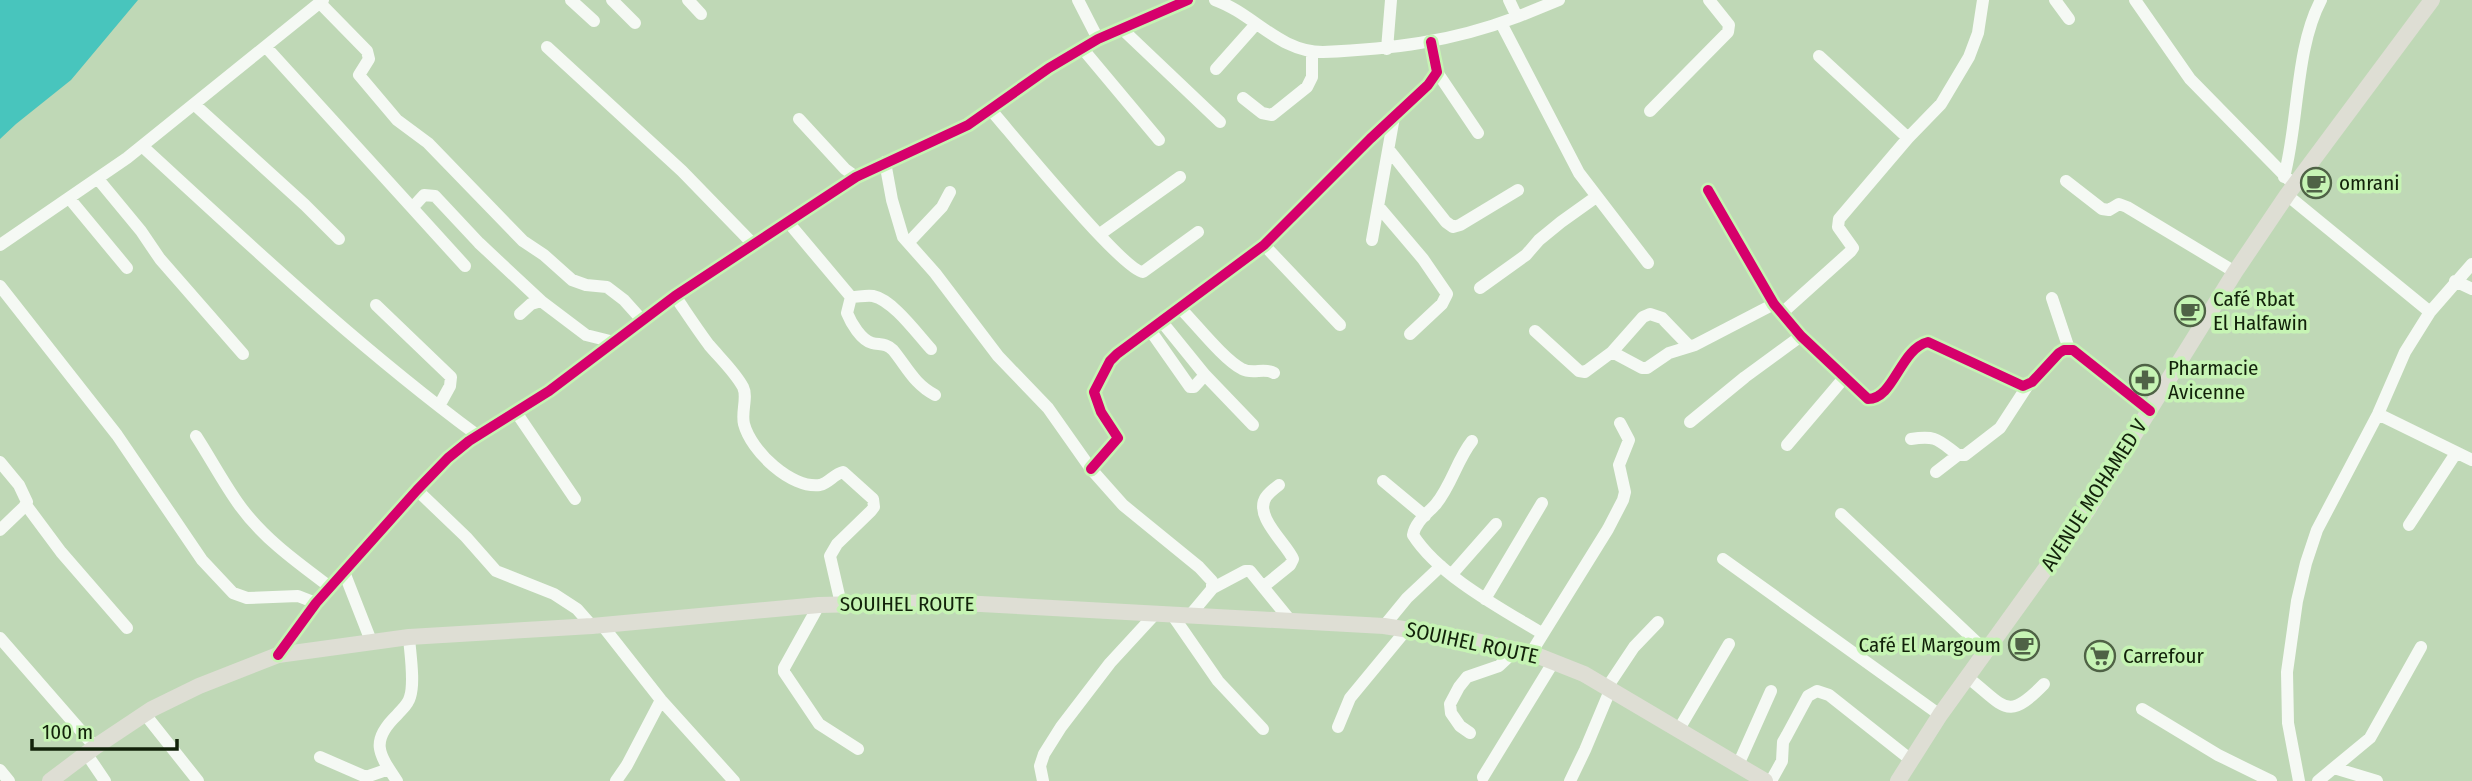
<svg xmlns="http://www.w3.org/2000/svg" width="2472" height="781" font-family="'Fira Sans Condensed',sans-serif">
<style>
.water{fill:#48c5bd}
.lines{fill:none;stroke-linecap:round;stroke-linejoin:round}
.minor{stroke:#f5f9f4;stroke-width:12}
.major{stroke:#deded4;stroke-width:16}
.cycleway-casing{stroke:#c6f4b4;stroke-width:15}
.cycleway{stroke:#d6006c;stroke-width:10}
.labels{text-anchor:middle;dominant-baseline:central;stroke-width:7;stroke-linejoin:round;paint-order:stroke}
.poi-label{font-size:21px;fill:#12220a;stroke:#c6f4b4;text-anchor:start}
.street-label{font-size:21px;fill:#12220a;stroke:#c6f4b4}
</style>
<rect width="100%" height="100%" fill="#bfd8b6"/>
<!-- water -->
<path class="water" d="M0 0H138L71 80 16 124 0 139Z"/>
<g class="lines">
<!-- minor -->
<path class="minor" d="M571 0 594 21
M612 0 635 23
M688 0 701 14
M1078 0 1098 39
M1215 0C1254 14 1279 52 1323 52 1392 49 1451 42 1517 17L1509 0
M2055 0 2069 19
M2135 0 2190 79 2294 185
M320 3 367 51 369 59 359 75 397 120 428 143 523 241 544 255 572 280 586 285 607 287 624 300 642 320
M1517 17 1559 0
M1501 23 1579 173 1648 263
M1121 28 1220 122
M266 47 465 266
M547 47 682 171 753 244
M1082 48 1159 140
M1387 49 1391 0
M1819 56 1908 138
M1216 69 1256 24
M1437 72 1478 133
M1243 98 1262 113 1272 115 1307 87 1312 77V52
M195 105 305 205 339 239
M990 109C1011 133 1123 271 1143 272L1198 232
M1650 111 1728 32 1729 25 1709 0
M799 119 845 169 856 177
M142 146C251 246 358 347 477 435
M1389 150 1446 222 1453 227 1460 225 1518 190
M885 162 892 200 903 237 935 273 998 356 1048 408 1091 469 1123 505 1199 567 1212 581V589L1191 614
M2284 177C2299 121 2295 49 2321 0
M98 179 141 231 160 259 243 354
M2066 181 2102 209 2109 210 2119 204 2127 207 2235 272
M1708 190 1774 304 1801 336 1868 399C1894 399 1900 349 1928 342L2023 386 2032 382 2059 353 2064 350H2073L2150 411
M2287 195 2430 312 2472 264
M69 198 127 268
M1378 206 1423 259 1447 294 1442 304 1410 334
M413 207 424 195 435 196 479 243 541 301
M788 222 851 297
M1100 234 1180 177
M1372 240 1394 117
M909 242 942 207 950 192
M0 245 127 158 323 0
M1264 245 1340 325
M2455 281 2472 289
M0 286 117 435 202 560 233 593 247 598 298 596 316 603
M1480 288 1526 255 1539 240 1561 222 1596 197
M675 296C686 312 697 329 709 345 720 358 735 372 743 387 748 397 741 412 744 424 751 451 791 489 820 485 829 483 834 474 843 472L873 499 874 507 871 511 837 544 830 556 841 604
M851 297 847 313C851 323 861 340 872 343 880 345 886 343 893 350 907 367 914 384 935 395
M851 297C858 297 866 295 873 296 893 300 918 335 931 349
M2052 298 2069 349
M376 305 451 377 450 386 439 406
M1181 309C1196 324 1224 360 1242 369 1253 375 1264 367 1274 373
M1782 313 1851 251 1853 248 1838 227 1839 219 1908 138 1941 104 1969 57 1978 33 1983 0
M520 314 531 304 541 301 586 335 614 342
M1150 330 1190 387H1194L1205 375 1162 322
M1535 331 1579 371 1585 372 1612 352 1642 368H1647L1669 353 1695 345 1774 304
M1612 352 1643 317 1650 314 1662 318 1689 346
M1205 375 1253 425
M516 412 575 499
M2378 414 2472 460
M1690 422 1745 377 1801 336
M196 436C211 459 224 484 240 506 264 539 298 563 330 587
M1911 439C1937 435 1938 440 1958 455H1965L2000 428 2028 385
M1472 441C1457 460 1452 484 1436 504 1428 513 1415 522 1413 535 1439 576 1502 609 1543 634
M1787 445 1844 378
M0 462 19 485 27 502 24 507 0 530
M1091 469 1118 438 1101 412 1094 392 1110 361 1117 354 1264 245 1370 139 1428 85 1437 72 1431 42
M1936 472 1958 455
M1383 481 1425 516
M417 490 466 537 496 571 554 594 577 609 592 626
M26 505 61 552 127 628
M1841 514 1986 651
M2409 525 2456 453
M1723 559 1940 715
M344 572 371 641
M1452 574 1496 524
M1263 587 1290 565 1293 559C1287 544 1253 516 1266 497 1269 493 1275 488 1279 485
M1213 588 1245 571H1250L1290 620
M1485 599 1542 503
M819 605 784 668V672L819 724 858 749
M1171 613 1218 681 1263 729
M602 625 661 700 734 781
M1384 626 1407 598 1441 566
M0 638 95 747
M1531 653 1608 529 1623 500 1625 492 1619 465 1629 440 1620 423
M278 655 316 603 417 490 448 458 469 441 549 391 675 296 856 177 968 125 1049 68 1098 39 1188 0
M1967 677C2005 706 2006 723 2044 684
M1608 686 1634 647 1658 622
M2142 709 2218 755 2271 781
M144 713 198 781
M1338 727 1350 698 1407 629
M1679 729 1729 644
M1470 733 1460 726 1451 713 1450 704 1459 687 1467 677 1499 666 1516 650
M86 753 105 781
M320 757 366 777 389 769
M1738 765 1771 691
M2334 768 2377 781
M0 770 9 781
M1483 777 1554 661
M397 781C378 753 370 741 397 715 402 709 408 705 410 697 415 682 410 653 409 637
M616 781 627 765 661 700
M1043 781 1040 766 1044 754 1061 727 1110 663 1157 612
M1570 781 1585 750 1611 688
M1771 781 1782 761 1783 742 1787 735 1808 696 1817 691 1829 695 1911 760
M2299 781 2288 723 2287 672 2297 601 2306 563 2317 530 2378 414 2405 352 2430 312
M2318 781 2370 738 2421 647"/>
<!-- major -->
<path class="major" d="M50 781 95 747 152 709 199 686 278 655 409 637 592 626 819 605 943 602 1384 626 1467 639 1531 653 1584 674 1765 781
M1898 781 1940 715 2087 511 2235 272 2287 195 2432 0"/>
<!-- cycleway casing -->
<g class="cycleway-casing">
<path id="cycleway" d="M1708 190 1774 304 1801 336 1868 399C1894 399 1900 349 1928 342L2023 386 2032 382 2059 353 2064 350H2073L2150 411
M1091 469 1118 438 1101 412 1094 392 1110 361 1117 354 1264 245 1370 139 1428 85 1437 72 1431 42
M278 655 316 603 417 490 448 458 469 441 549 391 675 296 856 177 968 125 1049 68 1098 39 1188 0"/>
</g>
<!-- cycleway -->
<use href="#cycleway" class="cycleway"/>
</g>
<!-- icons -->
<defs>
<g id="cafe-ring" transform="scale(1.575)"><circle r="9.5" fill="#c6f4b4" stroke="#4f6246" stroke-width="1.5"/><path d="M-5.5-4.5H6V0H3Q3 3.5 0 3.5H-2.5Q-5.5 3.5-5.5 0ZM3-3.2v2h1.7v-2ZM-6 4.5H4V6H-6Z" fill="#4f6246"/></g>
<g id="pharmacy-ring" transform="scale(1.575)"><circle r="9.5" fill="#c6f4b4" stroke="#4f6246" stroke-width="1.5"/><path d="M-2-6h4v4h4v4h-4v4h-4v-4h-4v-4h4Z" fill="#4f6246"/></g>
<g id="supermarket-ring" transform="scale(1.575)"><circle r="9.5" fill="#c6f4b4" stroke="#4f6246" stroke-width="1.5"/><path d="M-6-5.5h2.5l.6 2H6L4.5 2H-2.5L-4.4-4H-6ZM-1.5 3.2a1.3 1.3 0 1 0 .1 0ZM3 3.2a1.3 1.3 0 1 0 .1 0Z" fill="#4f6246"/></g>
</defs>
<g fill-rule="evenodd">
<use href="#cafe-ring" x="2316" y="183"/>
<use href="#cafe-ring" x="2190" y="311"/>
<use href="#pharmacy-ring" x="2145" y="380"/>
<use href="#cafe-ring" x="2024" y="645"/>
<use href="#supermarket-ring" x="2100" y="656"/>
</g>
<g class="labels">
<!-- poi labels -->
<g class="poi-label">
<text x="2339" y="183">omrani</text>
<text x="2213" y="299">Café Rbat<tspan x="2213" dy="24">El Halfawin</tspan></text>
<text x="2168" y="368">Pharmacie<tspan x="2168" dy="24">Avicenne</tspan></text>
<text x="2001" y="645" text-anchor="end">Café El Margoum</text>
<text x="2123" y="656">Carrefour</text>
</g>
<!-- street labels -->
<g class="street-label">
<text transform="translate(2094 495) rotate(-57)">AVENUE MOHAMED V</text>
<text x="907" y="604">SOUIHEL ROUTE</text>
<text transform="translate(1472 643) rotate(12)">SOUIHEL ROUTE</text>
</g>
</g>
<!-- scale -->
<path d="M32 739v10h145v-10" fill="none" stroke="#12220a" stroke-width="3.5"/>
<text x="42" y="739" font-size="21" fill="#12220a" stroke="#c6f4b4" stroke-width="5" paint-order="stroke">100 m</text>
</svg>
